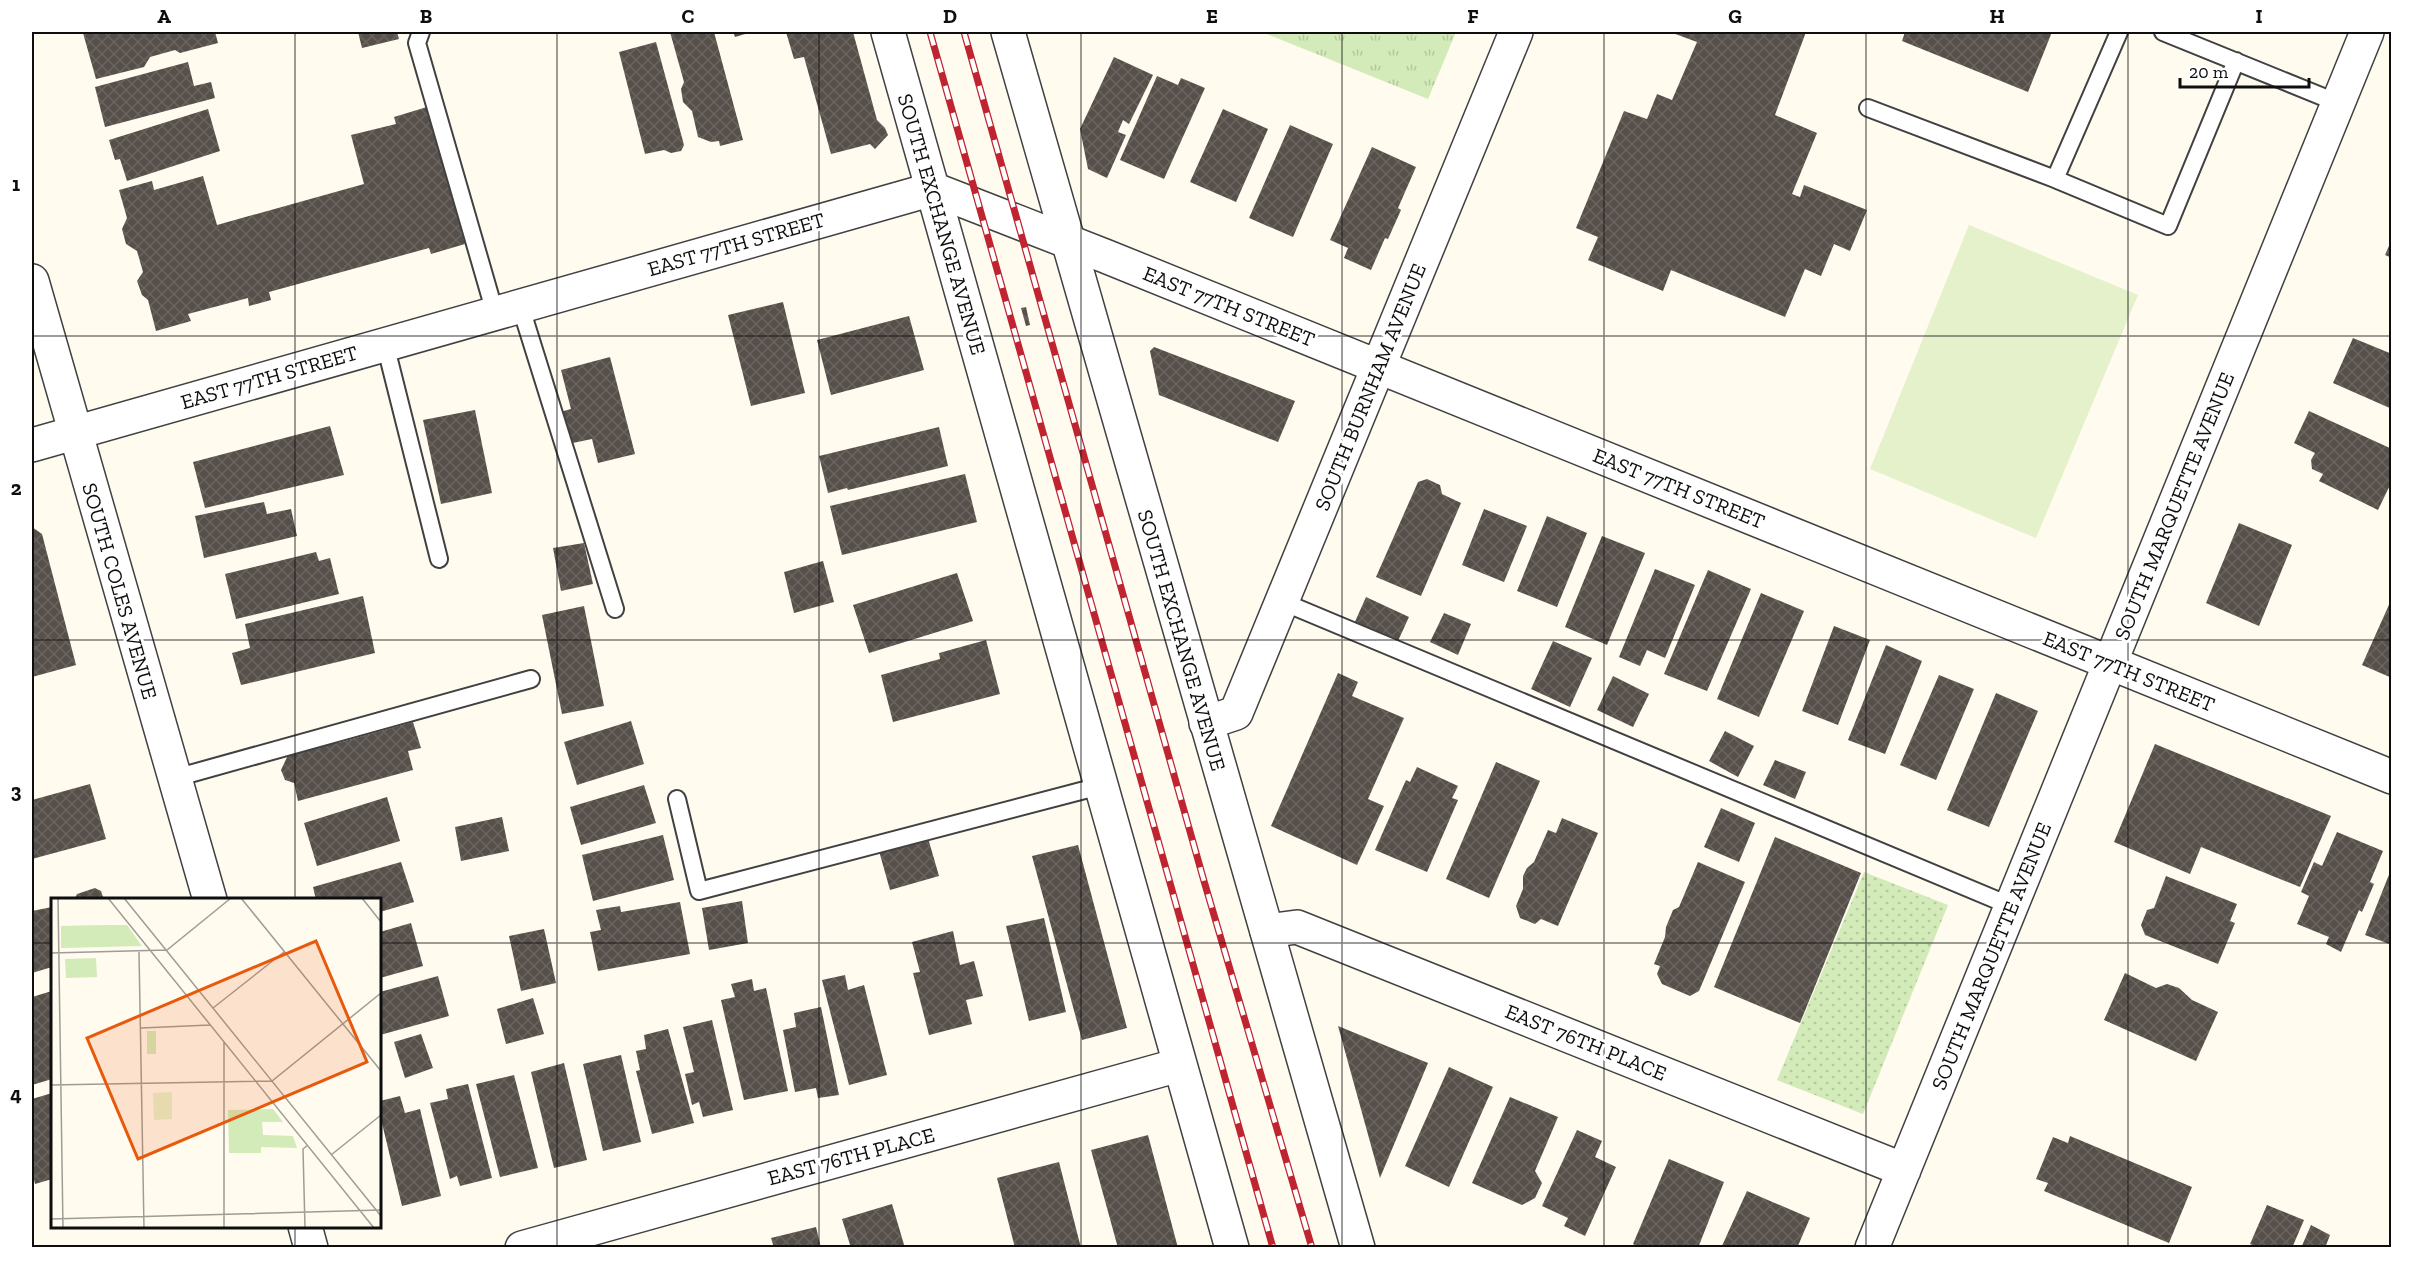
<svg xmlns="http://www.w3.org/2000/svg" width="2423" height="1279" font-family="'Zilla Slab',serif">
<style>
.grass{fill:url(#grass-tufts)}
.garden{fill:url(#garden-dots)}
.pitch{fill:#e5f1ca}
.building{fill:url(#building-cross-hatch)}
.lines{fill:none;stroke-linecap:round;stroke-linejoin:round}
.service-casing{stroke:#414141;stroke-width:20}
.minor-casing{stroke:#414141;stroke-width:36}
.tertiary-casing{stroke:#414141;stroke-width:36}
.service{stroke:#fff;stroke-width:16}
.minor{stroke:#fff;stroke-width:33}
.tertiary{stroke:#fff;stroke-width:33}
.rail-casing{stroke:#bf2531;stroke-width:7}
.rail{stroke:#fff;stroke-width:4.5;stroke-dasharray:14;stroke-linecap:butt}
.grid{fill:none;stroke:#0e0e0e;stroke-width:1.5;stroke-opacity:0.55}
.labels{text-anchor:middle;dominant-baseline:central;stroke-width:6;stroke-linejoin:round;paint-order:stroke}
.street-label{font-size:21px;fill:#0e0e0e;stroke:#fff}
.inset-road{fill:none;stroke:#9f9c95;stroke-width:1.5}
.view{fill:#e8590c;fill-opacity:0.15;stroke:#e8590c;stroke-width:3}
.inset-edge{fill:none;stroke:#0e0e0e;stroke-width:3}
.neatline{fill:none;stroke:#0e0e0e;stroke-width:2}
.grid-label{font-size:20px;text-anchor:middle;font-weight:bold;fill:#0e0e0e}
</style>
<defs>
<pattern id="grass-tufts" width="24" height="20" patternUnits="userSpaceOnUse" patternTransform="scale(1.5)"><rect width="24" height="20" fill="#d3eab9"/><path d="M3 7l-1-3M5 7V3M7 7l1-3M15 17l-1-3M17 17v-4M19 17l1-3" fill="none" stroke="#b4c89e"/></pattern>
<pattern id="garden-dots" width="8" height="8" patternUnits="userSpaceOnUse" patternTransform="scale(1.5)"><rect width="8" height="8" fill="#d3eab9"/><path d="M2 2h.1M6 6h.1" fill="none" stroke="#b4c89e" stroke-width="1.8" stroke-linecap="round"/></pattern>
<pattern id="building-cross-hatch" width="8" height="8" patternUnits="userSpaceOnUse" patternTransform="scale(1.5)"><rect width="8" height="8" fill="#574f4a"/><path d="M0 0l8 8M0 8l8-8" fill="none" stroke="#6a6460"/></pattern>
</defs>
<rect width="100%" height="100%" fill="#fffbef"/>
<!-- grass -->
<path class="grass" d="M1262 32H1456L1428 99Z"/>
<!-- garden -->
<path class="garden" d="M1864 872 1948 905 1863 1114 1777 1080Z"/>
<!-- pitch -->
<path class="pitch" d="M1969 225 2138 295 2036 538 1870 469Z"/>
<!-- building -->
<path class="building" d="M88 32H215L218 43 180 53 175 50 150 57 144 67 96 79 83 33Z
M358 32H397L399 39 362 48Z
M670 32H714L743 140 720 146 719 141 711 142 698 137 692 111 683 102 681 89 684 82Z
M733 32H752L735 37Z
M786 32H853L877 120 885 128 888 135 875 149 870 144 831 154 804 57 794 59Z
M1670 32H1806L1775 115 1817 133 1792 194 1800 197 1804 185 1867 210 1850 251 1834 244 1821 276 1805 269 1785 317 1671 270 1663 291 1588 260 1598 237 1576 228 1624 111 1647 119 1657 94 1672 100 1697 42Z
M1905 32H2052L2028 92 1902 41Z
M656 42 684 145 681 151 671 153 664 150 645 154 619 52Z
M1114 57 1153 75 1129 124 1123 120 1118 132 1126 135 1107 178 1088 169 1080 129Z
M188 62 194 86 211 82 215 98 105 127 95 87Z
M1157 76 1178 85 1181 78 1205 88 1164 179 1120 160Z
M427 107 465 244 431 254 429 248 269 292 271 300 249 306 248 298 188 314 191 321 156 331 148 300 142 295 137 281 143 272 137 251 126 244 122 229 127 218 119 190 152 181 154 190 203 176 217 225 364 184 351 135 396 124 394 117Z
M208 109 220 151 127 181 120 159 115 160 109 140Z
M1223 109 1268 129 1236 202 1190 182Z
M1290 125 1333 144 1293 237 1249 218Z
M1372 147 1416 167 1398 208 1401 210 1388 239 1385 238 1371 270 1344 258 1348 248 1330 240Z
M2392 239V258L2385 255Z
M783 302 805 393 751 406 728 315Z
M1026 307 1030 325 1026 326 1021 308Z
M909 316 924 370 831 395 817 340Z
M2353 338 2392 354V409L2333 383Z
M1154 347 1295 401 1278 442 1159 395 1150 351Z
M610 357 635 454 598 463 592 439 568 444 560 412 571 409 561 370Z
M475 410 492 493 441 504 423 420Z
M2309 411 2392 449V481L2378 510 2319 481 2323 474 2312 469 2311 460 2315 453 2294 443Z
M330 426 344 475 205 508 193 462Z
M939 427 948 466 848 490 847 488 828 493 819 456Z
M965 474 977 522 842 555 830 506Z
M1427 479 1440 485 1442 494 1461 503 1421 596 1376 577 1418 482Z
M264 502 267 514 291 509 297 536 204 558 195 516Z
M1484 509 1527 526 1504 582 1462 565Z
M1547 516 1587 533 1557 607 1517 591Z
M2239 523 2292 545 2259 626 2206 603Z
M32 527 42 534 76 665 32 677Z
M1602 536 1645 553 1607 645 1565 627Z
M584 543 593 584 561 591 553 548Z
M316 552 319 561 330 558 339 594 236 619 225 574Z
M823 561 834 602 794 613 784 572Z
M1655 569 1695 585 1665 658 1647 650 1640 666 1619 657Z
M1708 570 1751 589 1707 691 1664 674Z
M957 573 973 621 869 653 853 605Z
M1761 593 1804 611 1759 717 1717 699Z
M363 596 375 653 241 685 232 653 250 648 245 624Z
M1366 597 1409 617 1397 643 1354 624Z
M2392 598V678L2362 665Z
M584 606 604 706 562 714 542 615Z
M1444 613 1471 624 1458 655 1430 642Z
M1834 626 1870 640 1838 725 1802 711Z
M986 640 1000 694 893 722 881 675 940 659 939 653Z
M1553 641 1592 658 1570 707 1531 689Z
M1886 645 1922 661 1885 754 1848 740Z
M1338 673 1358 682 1352 696 1404 718 1368 799 1384 806 1357 865 1271 826Z
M1939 675 1974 689 1936 780 1900 765Z
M1613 676 1649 694 1633 727 1597 710Z
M1996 693 2038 711 1989 827 1947 810Z
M631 721 644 764 577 785 564 742Z
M413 722 421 748 408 751 413 770 298 801 294 783 285 780 281 770 288 755 315 748 322 743 330 740 338 743Z
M1725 731 1754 746 1738 777 1709 761Z
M2155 744 2331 816 2300 887 2201 847 2190 874 2114 842Z
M1775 760 1806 772 1795 799 1763 785Z
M1496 762 1540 781 1489 898 1446 879Z
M1417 767 1458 786 1452 798 1458 800 1427 872 1375 850 1406 780 1410 782Z
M90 784 106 839 32 859V800Z
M644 785 656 823 581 845 570 807Z
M387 797 400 841 317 866 304 823Z
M1721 808 1755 823 1739 862 1704 847Z
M502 817 509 851 461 861 455 827Z
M1562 818 1598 833 1558 926 1541 919 1535 924 1520 918 1516 906 1523 889V876L1527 868 1534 862 1548 830 1556 833Z
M2337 832 2383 851 2370 882 2374 884 2362 912 2359 910 2341 952 2326 944 2329 937 2297 924 2309 896 2301 892 2314 862 2322 866Z
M663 835 674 880 593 901 582 855Z
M1775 837 1861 873 1800 1023 1714 987Z
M928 838 939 876 890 890 879 851Z
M1078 845 1127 1028 1082 1040 1032 856Z
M401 862 414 902 380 912V900H316L313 887Z
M1698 862 1745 882 1699 991 1690 996 1662 984 1657 974 1660 966 1654 964 1665 937 1666 927 1673 910 1679 907Z
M2392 867V945L2365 935Z
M2166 876 2237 904 2230 921 2235 923 2218 964 2145 935 2141 925 2147 910 2154 908Z
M95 888 101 891 104 900H74L77 894Z
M742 901 748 943 709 950 702 908Z
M680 902 690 954 598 971 590 932 601 930 596 910 620 906 621 912Z
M52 907V967L32 973V911Z
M1044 918 1066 1012 1029 1021 1006 926Z
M411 923 423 966 380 978V932Z
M544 929 556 983 521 991 509 936Z
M953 931 960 965 974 961 983 996 966 1000 972 1024 929 1035 913 973 920 972 912 942Z
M2125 973 2156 988 2167 984 2179 988 2192 1000 2218 1012 2196 1061 2104 1020Z
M845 975 848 990 864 985 887 1075 849 1085 822 980Z
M438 976 449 1016 380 1035V992Z
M752 979 754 991 766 988 788 1091 744 1100 721 1000 735 997 731 984Z
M52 991V1079L32 1085V997Z
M533 998 544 1034 506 1044 497 1009Z
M821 1007 839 1095 818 1098 816 1088 795 1092 783 1030 796 1027 794 1013Z
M712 1020 733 1110 703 1117 699 1102 692 1105 685 1074 694 1072 683 1027Z
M1338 1026 1428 1063 1380 1178Z
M668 1029 694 1123 652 1134 636 1071 640 1070 636 1051 646 1049 644 1035Z
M421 1034 433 1068 405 1078 394 1042Z
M621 1055 641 1142 603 1151 583 1064Z
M564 1063 587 1160 554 1168 531 1072Z
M1449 1067 1493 1087 1449 1187 1405 1166Z
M514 1075 538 1168 500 1177 476 1084Z
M468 1084 492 1178 460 1186 457 1176 450 1179 430 1103 448 1099 446 1089Z
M52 1093V1179L35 1184 32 1170V1099Z
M400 1096 405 1113 420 1109 441 1196 402 1206 380 1115V1101Z
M1510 1097 1558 1117 1535 1171 1542 1183 1535 1198 1522 1205 1472 1183Z
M1577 1130 1602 1141 1595 1157 1616 1167 1585 1236 1564 1226 1568 1218 1542 1206Z
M1148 1135 1178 1248H1118L1091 1150Z
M2070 1136 2192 1187 2169 1243 2044 1191 2048 1183 2036 1179 2053 1137 2068 1143Z
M1669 1159 1724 1182 1698 1248H1640L1633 1244Z
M1059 1162 1081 1248H1015L997 1178Z
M1747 1191 1810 1218 1797 1248H1721Z
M892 1204 905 1248H851L842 1219Z
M2267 1205 2304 1220 2292 1248H2259L2250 1244Z
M2311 1225 2330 1235 2325 1248H2301Z
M816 1227 821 1248H774L771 1238Z"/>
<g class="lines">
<!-- service casing -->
<g class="service-casing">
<path id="service" d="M421 32 417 43 495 313
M2163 32 2338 103
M1868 108 2055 179 2119 32
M2055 179 2168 226 2236 61
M520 305 615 609
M385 344 439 559
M1283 602 2011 906
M175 778 531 679
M677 799 699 891 1100 786"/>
</g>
<!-- minor casing -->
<g class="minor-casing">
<path id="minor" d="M32 281 210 900
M32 445 933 189 1105 256 2392 777
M1206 723 1236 713 1516 32
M1267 931 1297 927 1904 1170
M305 1226 311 1248
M522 1248 1179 1065
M1872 1248 2367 32"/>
</g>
<!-- tertiary casing -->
<g class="tertiary-casing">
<path id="tertiary" d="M888 32 1232 1248
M1008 32 1358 1248"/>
</g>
<!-- service -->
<use href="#service" class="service"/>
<!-- minor -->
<use href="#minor" class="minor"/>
<!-- tertiary -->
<use href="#tertiary" class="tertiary"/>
<!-- rail casing -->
<g class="rail-casing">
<path id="rail" d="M930 32 1273 1248
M964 32 1204 881 1312 1248"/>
</g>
<!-- rail -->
<use href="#rail" class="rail"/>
</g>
<!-- grid -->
<path class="grid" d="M295 32V900M557 32V1248M819 32V1248M1081 32V1248M1342 32V1248M1604 32V1248M1866 32V1248M2128 32V1248M32 336H2392M32 640H2392M32 943H52M380 943H2392M295 1226V1248"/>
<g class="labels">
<!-- street labels -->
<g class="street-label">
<text transform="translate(942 224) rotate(74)">SOUTH EXCHANGE AVENUE</text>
<text transform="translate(736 244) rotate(-16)">EAST 77TH STREET</text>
<text transform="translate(1229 306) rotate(22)">EAST 77TH STREET</text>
<text transform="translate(269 377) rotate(-16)">EAST 77TH STREET</text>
<text transform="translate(1370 387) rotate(-68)">SOUTH BURNHAM AVENUE</text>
<text transform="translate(1679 488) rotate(22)">EAST 77TH STREET</text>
<text transform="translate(2174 506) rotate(-68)">SOUTH MARQUETTE AVENUE</text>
<text transform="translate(120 591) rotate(74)">SOUTH COLES AVENUE</text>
<text transform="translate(1182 640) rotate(74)">SOUTH EXCHANGE AVENUE</text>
<text transform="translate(2129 671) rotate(22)">EAST 77TH STREET</text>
<text transform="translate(1991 956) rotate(-68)">SOUTH MARQUETTE AVENUE</text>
<text transform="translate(1586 1042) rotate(22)">EAST 76TH PLACE</text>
<text transform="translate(851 1156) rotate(-15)">EAST 76TH PLACE</text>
</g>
</g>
<!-- overview -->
<g transform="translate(51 898)">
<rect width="330" height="330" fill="#fffbef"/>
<path d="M76 27 91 48 10 50V28ZM45 60 46 79 15 80 14 61ZM222 211 232 224H211L212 237 242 238 246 250 210 249V255H178L177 212Z" fill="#d3eab9"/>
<path d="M64 27 63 47 14 48V28ZM96 133H105V156H96Z" fill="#d3eab9"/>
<path d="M121 194V221L103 222 102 195Z" fill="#e5f1ca"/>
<path class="inset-road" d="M7 0 12 330M57 0 323 330M73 0 330 318M190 0 330 173M311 0 330 24M88 54 93 330M0 55 116 52 180 0M162 110 233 54M90 130 159 127M0 187 221 183 330 95M280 257 330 217M0 321 330 312M173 330V144M254 330 252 251 257 247"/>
<path class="view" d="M265 43 316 164 87 261 36 140Z"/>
<rect width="330" height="330" class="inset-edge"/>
</g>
<!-- border -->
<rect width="2423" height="1279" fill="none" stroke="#ffffff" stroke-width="66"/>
<!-- scale -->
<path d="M2180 78v9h129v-9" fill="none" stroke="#0e0e0e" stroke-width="3"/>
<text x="2189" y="78" font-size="18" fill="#0e0e0e" stroke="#ffffff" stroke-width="4.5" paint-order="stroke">20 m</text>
<rect x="33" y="33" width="2357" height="1213" class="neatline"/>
<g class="grid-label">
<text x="164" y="23">A</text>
<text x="426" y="23">B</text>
<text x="688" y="23">C</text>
<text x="950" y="23">D</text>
<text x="1212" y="23">E</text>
<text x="1473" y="23">F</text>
<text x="1735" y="23">G</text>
<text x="1997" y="23">H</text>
<text x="2259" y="23">I</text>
<text x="16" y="191">1</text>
<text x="16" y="495">2</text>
<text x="16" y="798">3</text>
<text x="16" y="1101">4</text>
</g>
</svg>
